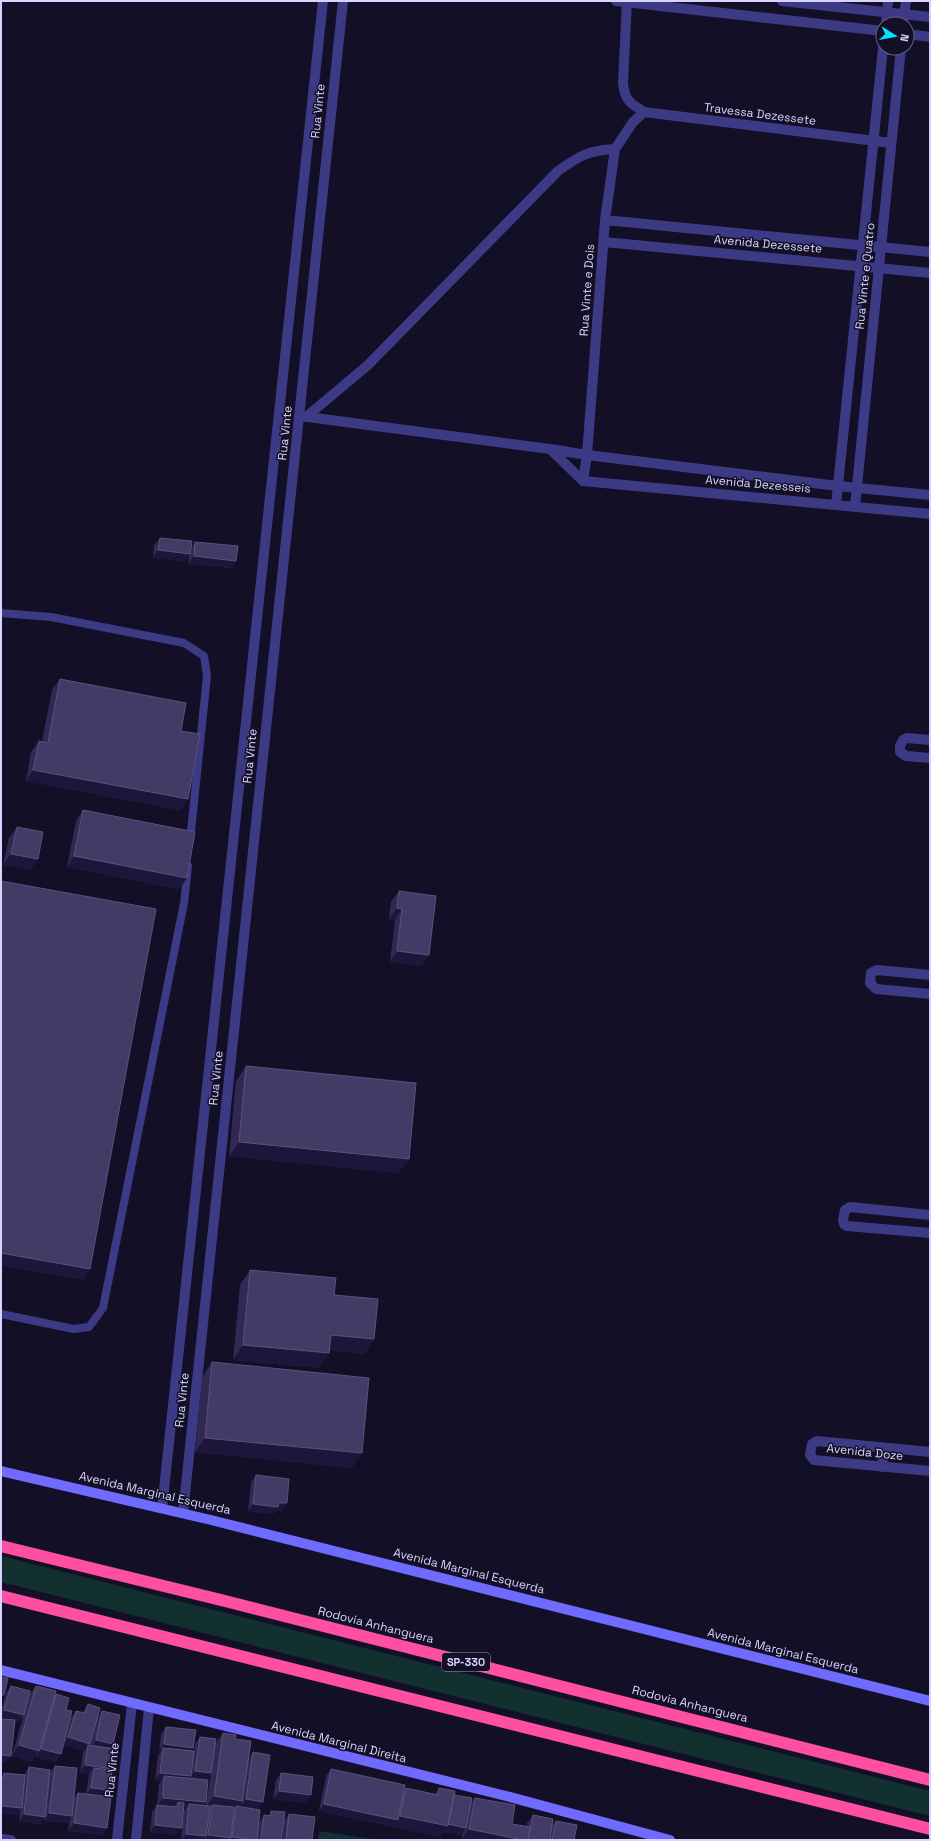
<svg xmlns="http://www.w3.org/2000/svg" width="931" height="1841" font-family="'Space Grotesk',sans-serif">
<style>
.green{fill:#12302f}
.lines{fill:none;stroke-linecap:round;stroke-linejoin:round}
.service{stroke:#3d3a85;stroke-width:8}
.minor{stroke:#3d3a85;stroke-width:10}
.secondary{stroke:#6f6bff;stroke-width:10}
.motorway{stroke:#ff4fa3;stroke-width:12}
.wall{fill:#312854;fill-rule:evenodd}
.shaded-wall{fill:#1d163a}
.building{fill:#433a66;stroke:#5a527e}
.labels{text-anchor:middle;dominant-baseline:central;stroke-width:3;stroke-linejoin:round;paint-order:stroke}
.shield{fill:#130f26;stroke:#9e99be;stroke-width:1}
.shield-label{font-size:11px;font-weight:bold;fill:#d9d4ff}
.street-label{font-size:12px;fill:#d9d4ff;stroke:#130f26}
</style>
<rect width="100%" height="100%" fill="#130f26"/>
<!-- green -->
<path class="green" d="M1 1556 930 1791V1816L1 1582Z
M319 1831 378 1840H318Z"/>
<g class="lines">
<!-- service -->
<path class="service" d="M1 613 51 617 184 643 204 656 207 676 190 841
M1 1314 74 1329 89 1327 103 1308 184 903 188 866"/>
<!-- minor -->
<path class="minor" d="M616 1 883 31
M627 1 623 83C625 101 630 103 644 112L891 143
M782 1 930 17
M886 24 888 1
M903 24 906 1
M907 34 930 37
M605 220 930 252
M604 242 930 273
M300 416 550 449 587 455 838 486 930 495
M306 417 368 365 558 171C579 156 589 150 615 149
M550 449 583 481
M583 481 587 455 605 220 615 149 633 122 644 112
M583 481 930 514
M836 505 883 48
M855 506 901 48
M930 740 907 738 903 740 900 746V752L906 756 930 758
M930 975 877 970 871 973 870 983 876 989 930 994
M930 1215 850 1207 845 1210 843 1220 844 1224 847 1226 930 1233
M930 1452 817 1441 812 1444 810 1455 814 1460 930 1471
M882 1467 884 1448
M162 1508 323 1
M183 1513 343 1
M1 1839 11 1840
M117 1840 132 1704
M136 1840 149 1708"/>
<!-- secondary -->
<path class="secondary" d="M1 1471 211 1520 930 1701
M1 1670 506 1796 670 1840"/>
<!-- motorway -->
<path class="motorway" d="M1 1546 221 1600 930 1780
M1 1596 930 1829"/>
</g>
<!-- wall -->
<path class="wall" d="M160 538 191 548 195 542 236 561 231 568 188 564 189 555 185 561 153 558 154 545Z
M60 679 181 731 188 799 180 810 26 781 31 752 39 741H42L52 690Z
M83 810 187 878 179 889 67 867 76 821Z
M17 827 38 859 30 870 3 865 9 838Z
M399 891 429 955 421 966 390 962 395 920 389 919 391 902Z
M246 1066 399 1173 229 1156 236 1081Z
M250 1270 334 1295 374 1339 364 1354 329 1350 319 1368 233 1360 240 1285Z
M212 1362 352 1468 195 1452 202 1377Z
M256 1475 287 1503 282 1511 276 1510 273 1514 248 1511 251 1482Z
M11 1686 29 1695 36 1686 54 1696 56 1694 66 1710 65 1739 71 1718 76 1711 82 1713 88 1704 98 1717 102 1711 111 1748 113 1769 110 1790 105 1796 107 1828 102 1835 68 1831 70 1818 67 1823 44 1821V1818L40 1824 19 1822 20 1810 17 1815 1 1814V1777L4 1773 24 1775 29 1767 50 1772 55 1766 74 1798 78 1793 86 1794 89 1775V1774L80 1773 83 1752 84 1751 63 1745 56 1762 36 1757V1755L31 1762 12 1756 23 1717 18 1722H15L6 1763 8 1720 1 1718V1711L6 1693ZM95 1727 91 1745H89L90 1744Z
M166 1727 193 1748 191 1751H194L195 1744 200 1737 215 1744 223 1733 235 1739 248 1759 253 1752 263 1802 258 1809 241 1806 242 1801 238 1807 257 1840H181L184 1811 186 1808H184L176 1835 150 1832 152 1812 157 1805 159 1784 161 1781 155 1780 158 1756 160 1752H159L161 1734ZM211 1773 206 1806 204 1805 206 1802V1780Z
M331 1769 404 1791 406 1788 435 1794 439 1788 471 1803 475 1798 512 1824 527 1827V1823L533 1815 552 1826 556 1821 574 1840H461L463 1832 461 1835 444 1832 440 1837 319 1811 326 1776Z
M281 1773 311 1795 305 1803 273 1799 276 1780Z
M271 1811 281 1840H257L259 1823 264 1815 268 1816Z
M289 1814 312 1840H282L284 1821Z"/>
<!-- shaded-wall -->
<path class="shaded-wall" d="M158 550 190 554 185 561 153 558Z
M194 556 236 561 231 568 188 564Z
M33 770 188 799 180 810 26 781Z
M11 854 38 859 30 870 3 865Z
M74 856 187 878 179 889 67 867Z
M397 908 402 909 395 920 389 919Z
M397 951 429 955 421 966 390 962Z
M239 1142 409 1159 399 1173 229 1156Z
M1 1253 90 1269 83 1280 1 1266Z
M331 1335 374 1339 364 1354 321 1349Z
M243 1345 329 1353 319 1368 233 1360Z
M205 1438 362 1453 352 1468 195 1452Z
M279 1503H287L282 1511 276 1510 273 1514 248 1511 253 1504Z
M4 1710 24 1715 18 1722 1 1718V1715Z
M68 1737 90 1744 88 1748V1745L84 1751 63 1745Z
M96 1740 113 1744 108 1751 91 1747Z
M164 1744 193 1748 188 1755 163 1748 160 1752H159Z
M19 1745 39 1751 31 1762 12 1756Z
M41 1749 61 1754 56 1762 36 1757Z
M1 1755 11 1756 6 1763 1 1762Z
M85 1765 113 1769 108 1776 94 1768 89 1774 80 1773Z
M195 1771 211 1773 206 1780 190 1778 186 1783 164 1776 161 1781 155 1780 160 1773 191 1776Z
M91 1788 110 1790 105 1798 86 1795Z
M279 1791 311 1795 305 1803 273 1799Z
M214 1796 242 1801 235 1810 236 1806 232 1811 212 1805 210 1808 206 1807Z
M163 1798 206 1802 201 1810 189 1804 186 1808H176L178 1802 174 1807 157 1806Z
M246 1799 263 1802 258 1809 241 1806Z
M324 1804 398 1820 400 1816 447 1824 466 1828 461 1835 444 1832 440 1837 319 1811Z
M1 1806 22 1808 17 1815 1 1814Z
M49 1813 72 1816 67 1823 44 1821Z
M24 1814 45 1817 40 1824 19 1822Z
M74 1823 107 1828 102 1835 68 1831Z
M155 1825 182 1828 176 1835 150 1832Z
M469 1829 523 1840H461Z
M186 1834 206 1836 204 1840H182Z
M208 1835 231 1838 229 1840H205Z
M232 1837 255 1840H230Z"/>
<!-- building -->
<path class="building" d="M160 538 192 541 190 554 158 550Z
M195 542 238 546 236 561 194 556Z
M60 679 186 703 181 731 200 734 188 799 33 770 39 741 48 743Z
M83 810 195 832 187 878 74 856Z
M17 827 43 832 38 859 11 854Z
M1 881 156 909 90 1269 1 1253Z
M399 891 436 896 429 955 397 951 402 909 397 908Z
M246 1066 416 1083 409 1159 239 1142Z
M250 1270 336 1278 334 1295 378 1299 374 1339 331 1335 329 1353 243 1345Z
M212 1362 369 1378 362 1453 205 1438Z
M256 1475 289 1479 287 1503H279L278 1507 253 1504Z
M1 1677 8 1678 4 1695H1Z
M11 1686 30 1691 24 1715 4 1710Z
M36 1686 56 1691 39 1751 19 1745Z
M56 1694 69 1698 66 1710 72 1711 61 1754 41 1749Z
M88 1704 100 1708 90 1744 68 1737 76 1711 85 1713Z
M102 1711 120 1715 113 1744 96 1740Z
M1 1719 15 1720 11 1756 1 1755Z
M166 1727 196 1730 193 1748 164 1744Z
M223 1733 236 1735 235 1739 251 1741 242 1801 214 1796Z
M200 1737 216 1739 211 1773 195 1771Z
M88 1745 116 1749 113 1769 85 1765Z
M163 1748 194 1751 191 1776 160 1773Z
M253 1752 270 1755 263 1802 246 1799Z
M55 1766 77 1768 72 1816 49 1813Z
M29 1767 50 1770 45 1817 24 1814Z
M94 1768 112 1770 110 1790 91 1788Z
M331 1769 405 1785 398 1820 324 1804Z
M4 1773 25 1775 22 1808 1 1806V1777H4Z
M281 1773 313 1777 311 1795 279 1791Z
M164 1776 208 1780 206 1802 163 1798Z
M406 1788 438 1795 439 1788 455 1791 448 1826 400 1816Z
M78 1793 111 1797 107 1828 74 1823Z
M454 1795 472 1798 466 1828 448 1824Z
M475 1798 515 1805 512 1824 530 1827 528 1840H523L469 1829Z
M178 1802 184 1803 182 1828 155 1825 157 1805 177 1807Z
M189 1804 210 1806 206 1836 186 1834Z
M212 1805 234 1807 231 1838 208 1835Z
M236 1806 260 1810 257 1840 232 1837Z
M271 1811 285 1812 281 1840H261L264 1815 271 1816Z
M289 1814 315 1817 312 1840H286Z
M533 1815 553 1819 550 1840H528Z
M556 1821 577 1825 574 1840H552Z"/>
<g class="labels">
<!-- shield labels -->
<rect class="shield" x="442" y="1653" width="48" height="18" rx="3"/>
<g class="shield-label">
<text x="466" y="1662">SP-330</text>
</g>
<!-- street labels -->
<g class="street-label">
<text transform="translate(318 111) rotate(-84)">Rua Vinte</text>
<text transform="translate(760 114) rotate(7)">Travessa Dezessete</text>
<text transform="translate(768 244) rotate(5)">Avenida Dezessete</text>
<text transform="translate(865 276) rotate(-84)">Rua Vinte e Quatro</text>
<text transform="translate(587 290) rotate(-86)">Rua Vinte e Dois</text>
<text transform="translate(285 433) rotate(-84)">Rua Vinte</text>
<text transform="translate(758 484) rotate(5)">Avenida Dezesseis</text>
<text transform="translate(250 756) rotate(-84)">Rua Vinte</text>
<text transform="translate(216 1078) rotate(-84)">Rua Vinte</text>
<text transform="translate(182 1400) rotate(-84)">Rua Vinte</text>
<text transform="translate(865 1452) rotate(6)">Avenida Doze</text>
<text transform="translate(155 1493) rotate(13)">Avenida Marginal Esquerda</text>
<text transform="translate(469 1571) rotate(14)">Avenida Marginal Esquerda</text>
<text transform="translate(376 1625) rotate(14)">Rodovia Anhanguera</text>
<text transform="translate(783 1651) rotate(14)">Avenida Marginal Esquerda</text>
<text transform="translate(690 1704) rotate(14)">Rodovia Anhanguera</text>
<text transform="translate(339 1742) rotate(14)">Avenida Marginal Direita</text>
<text transform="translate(112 1770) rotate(-84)">Rua Vinte</text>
</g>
</g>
<!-- border -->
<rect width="931" height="1841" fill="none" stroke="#d9d4ff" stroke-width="4"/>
<!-- north arrow -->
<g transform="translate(895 36) rotate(101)"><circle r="19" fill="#130f26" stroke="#625e7d"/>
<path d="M0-3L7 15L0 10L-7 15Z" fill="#00e5ff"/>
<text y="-6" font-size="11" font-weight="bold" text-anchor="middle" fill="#d9d4ff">N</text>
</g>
</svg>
